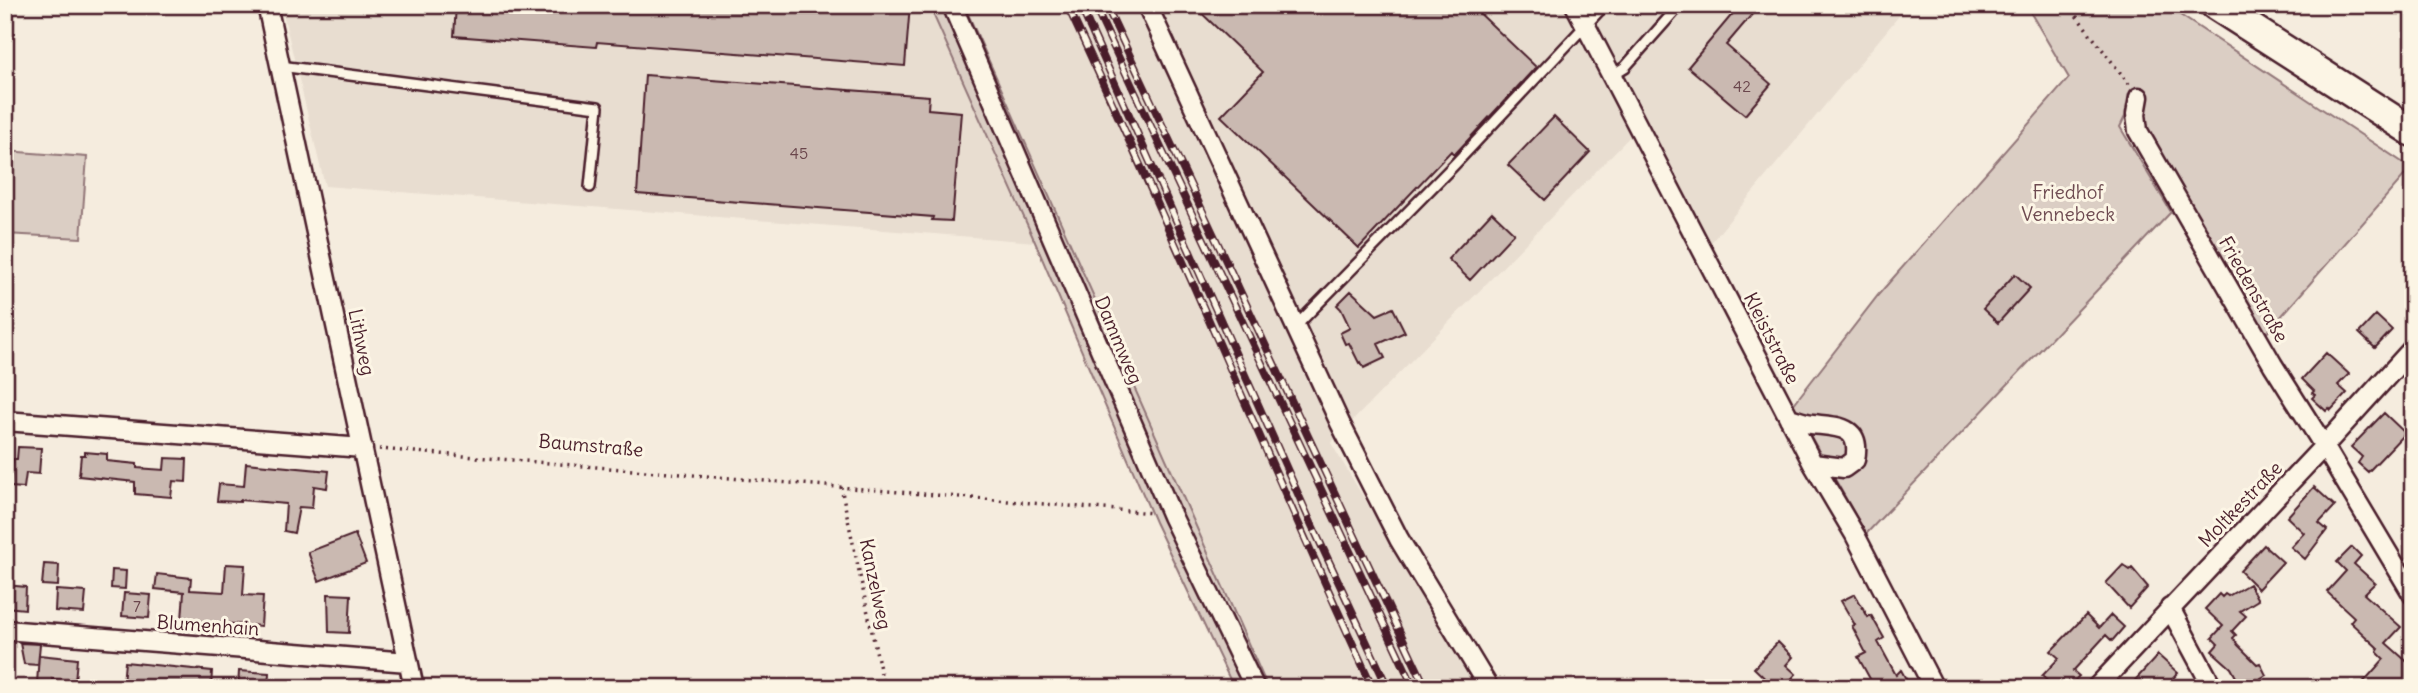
<svg xmlns="http://www.w3.org/2000/svg" width="2418" height="693" font-family="Delius,sans-serif">
<style>
.built{fill:#e8ddd0}
.green{fill:#dbcec4;stroke:#927678;stroke-width:2}
.building{fill:#cab9b1;stroke:#4a1f2b;stroke-width:2}
.lines{fill:none;stroke-linecap:round;stroke-linejoin:round}
.lane-casing{stroke:#4a1f2b;stroke-width:14}
.street-casing{stroke:#4a1f2b;stroke-width:23}
.primary-casing{stroke:#4a1f2b;stroke-width:33}
.path{stroke:#4a1f2b;stroke-width:3.5;stroke-dasharray:2 5;stroke-linecap:butt}
.lane{stroke:#fcf5e5;stroke-width:9}
.street{stroke:#fcf5e5;stroke-width:18}
.primary{stroke:#fcf5e5;stroke-width:28}
.rail-casing{stroke:#4a1f2b;stroke-width:8}
.rail{stroke:#fcf5e5;stroke-width:5;stroke-dasharray:16;stroke-linecap:butt}
.labels{text-anchor:middle;dominant-baseline:central;stroke-width:6;stroke-linejoin:round;paint-order:stroke}
.number-label{font-size:16px;fill:#6a464c}
.park-label{font-size:19px;fill:#6e4b51;stroke:#fcf5e5}
.street-label{font-size:19px;fill:#4a1f2b;stroke:#fcf5e5}
</style>
<rect width="100%" height="100%" fill="#f5ecde"/>
<filter id="ink" filterUnits="userSpaceOnUse"><feTurbulence type="fractalNoise" baseFrequency=".0143" numOctaves="2"/><feDisplacementMap in="SourceGraphic" scale="14" xChannelSelector="R" yChannelSelector="G"/><feConvolveMatrix kernelMatrix="1 2 1 2 8 2 1 2 1" color-interpolation-filters="sRGB"/></filter>
<g filter="url(#ink)">
<!-- built -->
<path class="built" d="M281 5H928L1035 242 325 186Z
M964 5H1908L1709 245 1644 122 1331 443 1478 688H1268Z"/>
<!-- green -->
<path class="green" d="M929 5H964L1268 688H1234L1155 522 1035 242Z
M2026 5H2165L2411 168 2265 335 2129 108 2120 127 2171 212 1866 534 1793 405 1879 294 2069 78Z
M5 151 87 157 81 238 5 234Z"/>
<!-- building -->
<path class="building" d="M456 5H910L905 66 597 42 596 47 454 36Z
M1193 5H1471L1536 67 1454 155 1451 151 1359 248 1221 116 1263 72Z
M1740 5H1760L1726 45 1771 84 1745 115 1688 67Z
M645 75 929 96 928 109 961 112 952 221 932 220 933 217 637 194Z
M1554 117 1590 152 1545 200 1508 165Z
M1492 212 1514 233 1470 280 1448 259Z
M2015 274 2030 288 1998 323 1983 309Z
M1351 291 1377 315 1393 308 1405 332 1378 344 1385 358 1364 368 1361 362 1359 363 1349 343 1345 344 1340 333 1350 328 1341 309 1337 305Z
M2376 315 2392 330 2375 348 2359 333Z
M2326 353 2349 374 2338 385 2347 393 2331 410 2329 408 2326 411 2312 398 2315 395 2312 393 2314 391 2302 379Z
M2384 413 2405 433 2368 472 2358 463 2362 457 2351 447Z
M18 447 41 448 39 474 26 473 24 488 10 487 13 459H17Z
M85 452 107 454V461L137 464V468L164 470 165 458 187 459 186 482 173 481 171 497 135 494V482L79 476 81 455H85Z
M246 463 329 471 327 488 314 486 312 508 299 507 294 533 284 531 286 504 240 500V502L217 501 219 484 244 486Z
M2314 487 2335 506 2319 523 2327 530 2305 559 2291 547 2304 533 2287 517Z
M355 534 366 563 319 581 308 552Z
M2264 545 2283 562 2258 589 2240 571Z
M2352 547 2361 556 2354 564 2375 583 2364 594 2401 627 2386 643 2413 667V680L2406 688H2358L2384 659 2377 652 2379 649 2350 622 2354 617 2327 592 2346 571 2337 562Z
M44 564 59 565 58 586 42 585Z
M226 564 245 565 243 595 263 596 261 626 182 620 184 592 155 589 157 574 191 578 190 590 224 592Z
M2123 565 2130 570 2132 568 2148 587 2129 608 2106 583Z
M112 570 126 571 125 589 111 588Z
M2249 584 2258 600 2240 611 2246 616 2232 631 2236 635 2233 638 2238 645 2257 664 2260 663 2266 675 2261 678 2267 688H2242L2231 668 2212 651 2218 644 2212 638 2223 626 2205 609 2219 594 2222 597 2225 594 2228 596Z
M5 585 26 587 25 609 5 607Z
M56 590 86 592 84 613 55 611Z
M124 593 151 595 149 618 122 616Z
M328 594 351 595 349 633 329 632Z
M1855 594 1868 617 1871 615 1884 638 1878 642 1896 675 1901 670 1911 688H1875L1858 657 1866 653 1852 626 1855 625 1841 601Z
M2086 615 2099 628 2111 615 2124 627 2112 641 2106 635 2073 671 2079 676 2068 688H2055L2042 676 2059 658 2051 651Z
M1778 642 1793 657 1786 665 1796 674 1783 688H1775L1754 668Z
M20 643 40 644 38 665 24 664Z
M39 655 77 659 75 681 52 679V684L37 683Z
M2158 655 2178 673 2164 688H2128Z
M125 662 212 671 211 688H170L123 683Z
M239 671 269 673 268 688H238Z"/>
<g class="lines">
<!-- lane casing -->
<g class="lane-casing">
<path id="lane" d="M280 66 598 107 590 187
M1612 75 1625 67 1680 5
M1295 327 1454 165 1599 11 1601 5"/>
</g>
<!-- street casing -->
<g class="street-casing">
<path id="street" d="M267 5 414 688
M952 5 1172 516 1255 688
M1147 5 1340 423 1399 539 1489 688
M1575 5 1813 464 1855 535 1934 688
M2139 97 2136 114 2138 131 2273 365 2324 446 2413 595
M1789 418C1797 420 1804 423 1812 424 1837 427 1862 425 1855 460L1844 468 1813 464
M5 421 363 448
M2170 608 2213 688
M5 630 408 662
M2096 688 2324 446 2413 348"/>
</g>
<!-- primary casing -->
<g class="primary-casing">
<path id="primary" d="M2215 5 2413 132"/>
</g>
<!-- path -->
<path class="path" d="M2068 5 2129 84
M379 449 1153 513
M841 487 884 688"/>
<!-- lane -->
<use href="#lane" class="lane"/>
<!-- street -->
<use href="#street" class="street"/>
<!-- primary -->
<use href="#primary" class="primary"/>
<!-- rail casing -->
<g class="rail-casing">
<path id="rail" d="M1067 5C1173 231 1268 462 1373 688
M1080 5 1311 523 1388 688
M1094 5 1414 688
M1106 5 1426 688"/>
</g>
<!-- rail -->
<use href="#rail" class="rail"/>
</g>
</g>
<g class="labels">
<!-- number labels -->
<g class="number-label">
<text x="1742" y="86">42</text>
<text x="799" y="153">45</text>
<text x="137" y="606">7</text>
</g>
<!-- park labels -->
<g class="park-label">
<text x="2068" y="192">Friedhof<tspan x="2068" dy="22">Vennebeck</tspan></text>
</g>
<!-- street labels -->
<g class="street-label">
<text transform="translate(2254 289) rotate(60)">Friedenstraße</text>
<text transform="translate(1772 338) rotate(63)">Kleiststraße</text>
<text transform="translate(1119 340) rotate(67)">Dammweg</text>
<text transform="translate(362 342) rotate(78)">Lithweg</text>
<text transform="translate(591 445) rotate(5)">Baumstraße</text>
<text transform="translate(2240 504) rotate(-46)">Moltkestraße</text>
<text transform="translate(876 584) rotate(78)">Kanzelweg</text>
<text transform="translate(208 625) rotate(4)">Blumenhain</text>
</g>
</g>
<!-- margin -->
<rect width="2418" height="693" fill="none" stroke="#fcf5e5" stroke-width="28"/>
<rect x="14" y="14" width="2390" height="665" fill="none" stroke="#4a1f2b" stroke-width="2.5" filter="url(#ink)"/>
</svg>
